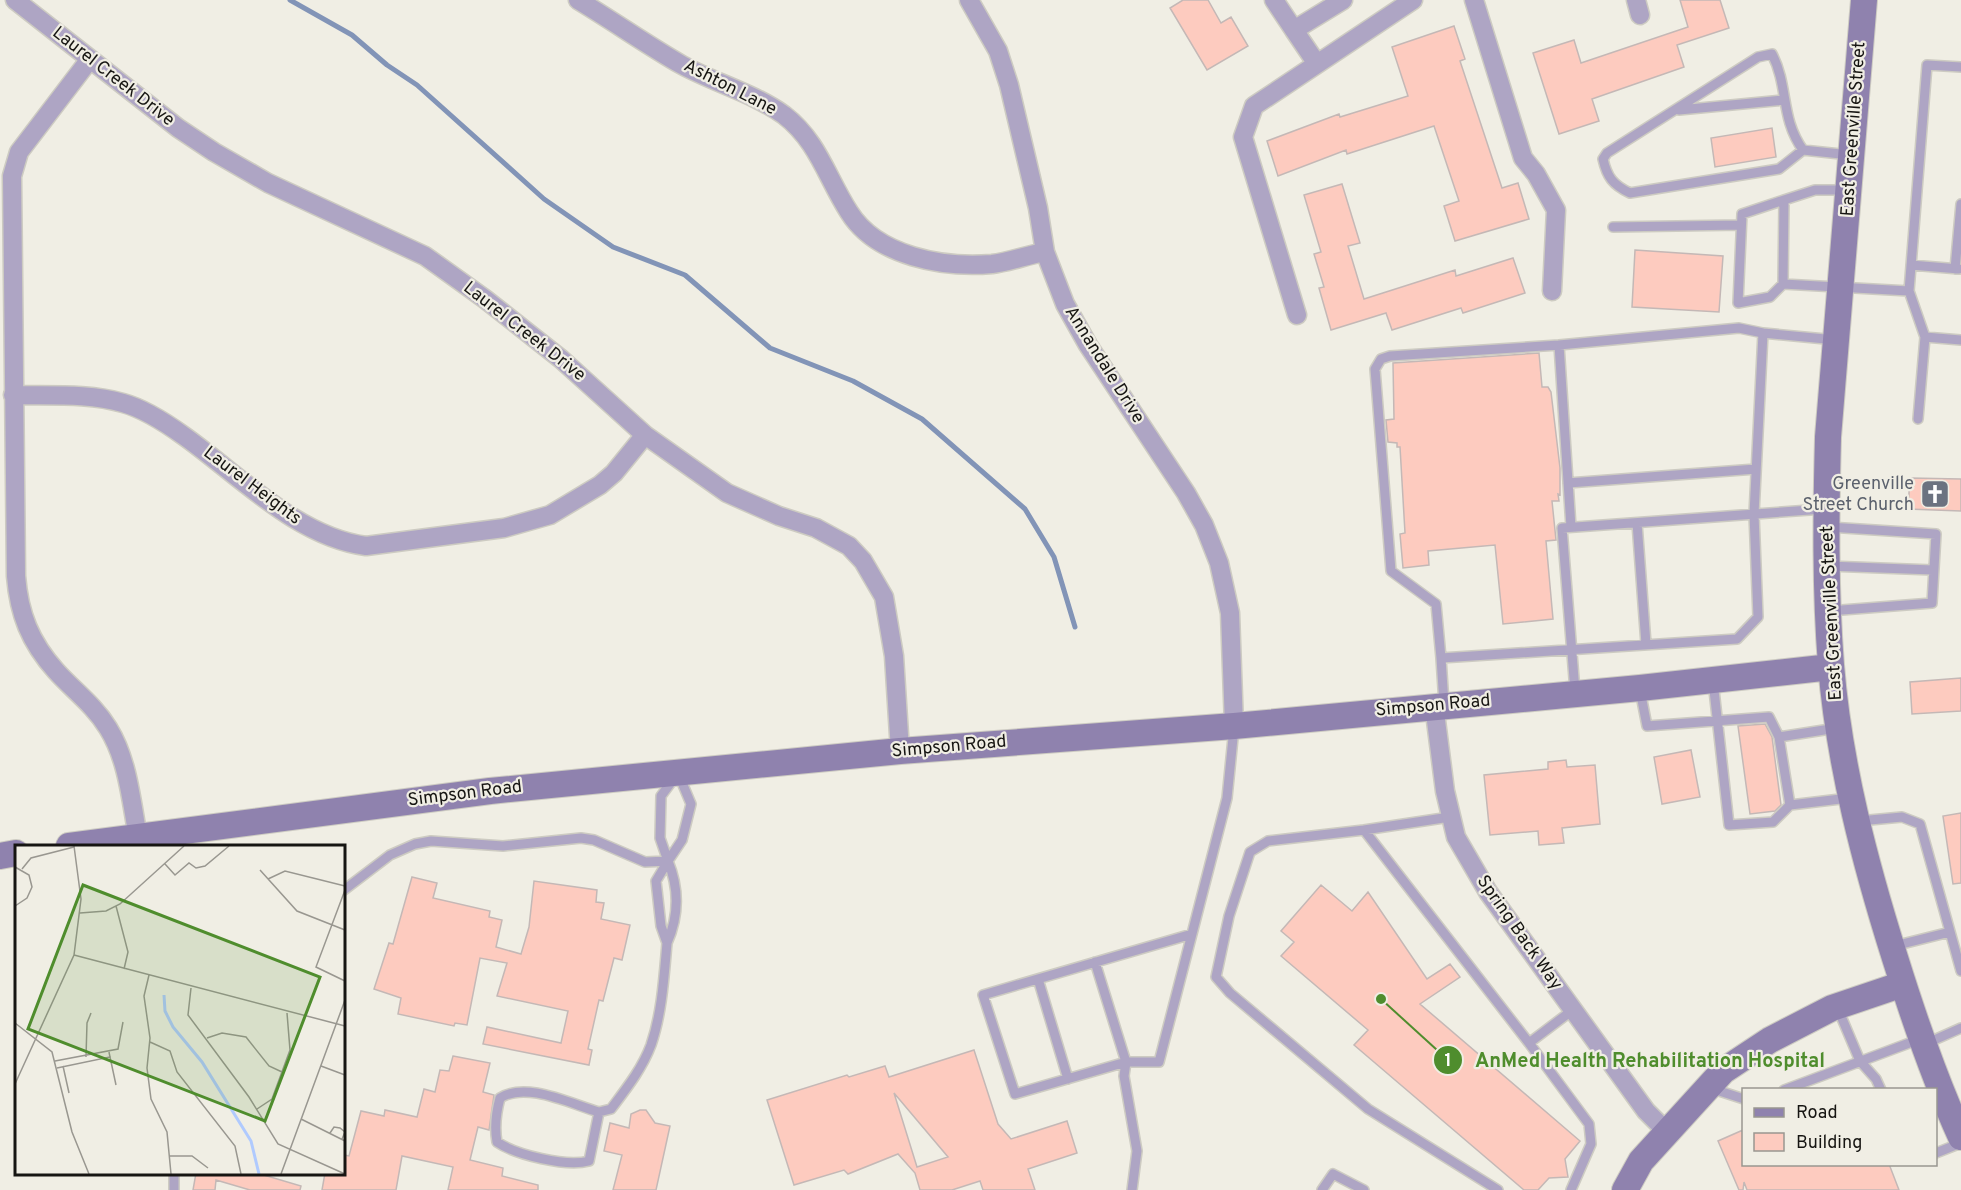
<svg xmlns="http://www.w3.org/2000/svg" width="1961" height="1190" font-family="Overpass,sans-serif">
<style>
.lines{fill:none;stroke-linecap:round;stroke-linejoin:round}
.stream{stroke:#8294b7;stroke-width:5}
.building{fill:#fdcbbf;stroke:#c4b8b6;stroke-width:1.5;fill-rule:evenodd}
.lane-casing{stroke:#cdcbc2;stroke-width:12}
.street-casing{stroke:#cdcbc2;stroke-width:21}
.secondary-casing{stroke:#cdcbc2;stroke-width:28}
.lane{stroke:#aea5c4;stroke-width:9}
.street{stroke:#aea5c4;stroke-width:18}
.secondary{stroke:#8f82ae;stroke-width:26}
.labels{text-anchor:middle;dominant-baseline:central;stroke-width:4.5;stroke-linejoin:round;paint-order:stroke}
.street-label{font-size:18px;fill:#161512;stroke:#f0eee4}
.worship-label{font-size:18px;fill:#5b616d;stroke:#f0eee4;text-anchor:end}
.inset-river{fill:none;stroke:#b0cafe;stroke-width:3}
.inset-road{fill:none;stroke:#999790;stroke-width:1.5}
.view{fill:#4f8d2d;fill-opacity:0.15;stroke:#4f8d2d;stroke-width:3}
.inset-edge{fill:none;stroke:#161512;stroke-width:3}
.leader{fill:none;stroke:#4f8d2d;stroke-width:2}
.callout-dot{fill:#4f8d2d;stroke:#f0eee4;stroke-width:2}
.mark-label{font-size:18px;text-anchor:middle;font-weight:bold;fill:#fff}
.callout-label{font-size:20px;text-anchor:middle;font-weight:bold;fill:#4f8d2d;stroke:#f0eee4;stroke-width:4.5;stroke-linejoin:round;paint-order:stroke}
</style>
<rect width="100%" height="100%" fill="#f0eee4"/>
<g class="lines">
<!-- stream -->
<path class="stream" d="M290 0 352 35 387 65 417 85 544 199 613 247 685 275 770 348 853 381 922 419 1025 509 1054 557 1075 627"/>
</g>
<!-- building -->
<path class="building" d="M1183 0H1208L1221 23 1231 17 1248 46 1207 70 1170 8Z
M1680 0H1720L1729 28 1677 45 1684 67 1592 99 1599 121 1559 134 1533 53 1574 40 1581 63 1688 27Z
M1454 26 1465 59 1460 61 1502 188 1518 183 1529 219 1455 241 1444 206 1459 201 1434 126 1347 154 1346 150 1278 176 1267 141 1339 114 1340 117 1408 96 1392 47Z
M1772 128 1776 157 1715 167 1711 138Z
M1342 184 1360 243 1348 246 1364 299 1455 270 1456 276 1513 258 1525 293 1463 313 1461 308 1392 330 1386 313 1331 330 1319 288 1324 287 1314 254 1321 252 1304 195Z
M1635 250 1723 256 1719 312 1632 307Z
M1539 353 1542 387H1548L1551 392 1560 468V495L1558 494 1559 501H1552L1556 540 1546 541 1553 619 1503 624 1495 545 1428 551 1429 565 1403 568 1400 534 1405 533 1400 447H1397V443L1388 442 1386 420 1394 419 1393 363Z
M1910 478 1961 479V511L1908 509Z
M1961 678V711L1912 714 1910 682Z
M1765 724 1772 737 1781 805 1775 811 1750 814 1738 726Z
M1691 750 1700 797 1662 804 1654 757Z
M1566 760 1567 767 1595 765 1600 824 1562 828 1564 843 1539 845 1538 831 1490 835 1484 775 1548 769V762Z
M1961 813V883L1953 884 1943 816Z
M412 877 437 883 433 898 490 911 489 917 502 920 496 947 521 954 529 927 534 881 597 890 596 902 604 903 601 919 630 925 622 960 614 958 603 1001 599 1000 588 1049 592 1050 589 1065 483 1044 487 1027 561 1043 568 1011 497 996 507 963 480 958 467 1025 455 1023 454 1026 398 1014 401 998 374 989 389 943 393 944Z
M1321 885 1352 911 1368 892 1427 979 1450 964 1460 977 1420 1004 1580 1141 1565 1159 1568 1177 1549 1178 1538 1190H1524L1354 1045 1368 1030 1281 956 1294 942 1281 931Z
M974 1050 998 1124 1011 1139 1067 1121 1077 1153 1028 1169 1035 1190H983L980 1181 952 1190H920L915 1173 898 1154 848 1174 844 1170 794 1185 767 1100 847 1075 849 1077 885 1066 889 1077ZM894 1093 948 1157 917 1167Z
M453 1056 490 1063 483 1092 494 1095 489 1130 478 1127 470 1160 503 1168 502 1176 538 1185V1190H448L453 1167 402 1156 396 1190H322L325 1173H344V1155L349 1156 361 1111 384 1116 385 1110 417 1117 424 1089 435 1092 440 1070 449 1071Z
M640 1110H646L655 1123 670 1126 656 1190H613L622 1155 604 1151 610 1123 629 1128 631 1114Z
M1743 1130V1164H1889L1899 1190H1747L1744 1182 1743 1190H1739L1718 1141Z
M196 1173H257L301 1186 300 1190H250L216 1180 215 1190H193Z"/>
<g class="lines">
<!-- lane casing -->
<g class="lane-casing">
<path id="lane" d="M1679 110 1784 100
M1803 150 1779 169 1630 193C1613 185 1607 177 1603 159L1607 153 1758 57 1772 54C1789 87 1780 118 1803 150L1850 155
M1784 200 1815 190H1848
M1613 227 1741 225
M1911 265 1959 269
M1955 269 1961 204
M1783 284 1784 200 1742 214 1738 303 1770 297 1783 284 1909 291 1927 65 1961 67
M1909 291 1925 337 1961 340
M1918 419 1925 337
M1568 483 1756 469
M1637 523 1646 644
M1571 527 1559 345 1739 328 1763 333
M1828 566 1933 570
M1829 611 1932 603 1936 534 1829 527
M1441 658 1436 604 1391 571 1375 369 1381 359 1390 356 1559 345
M1713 681 1729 825 1773 822 1790 805
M1640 690 1647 726 1769 717 1779 737
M1575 691 1562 528 1824 509
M1444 704 1441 658 1737 639 1758 617 1754 514 1763 333 1836 340
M1837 728 1779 737 1790 805 1849 798
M678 773 691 804 682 840 668 861 660 838 661 796Z
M1450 817 1364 830 1529 1043 1574 1009
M1859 821 1902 817 1920 824 1961 971
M1364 830 1268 841 1250 852 1229 916 1216 977 1230 993 1368 1109 1498 1190
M668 861C679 888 679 916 667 943L661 926 656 881Z
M344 890 390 855 415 844 431 841 503 846 581 838 594 840 645 862 668 861
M1894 946 1950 932
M1095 962 1126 1062 1015 1094 983 995 1192 934
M1038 979 1068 1079
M1838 1009 1860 1061 1876 1079 1881 1090
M1529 1043 1589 1124 1591 1144 1571 1190
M1925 1044 1961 1028
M1710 1088 1744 1099
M1784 1090 1920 1039
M599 1112 589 1161C566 1167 516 1155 497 1142 494 1126 496 1113 500 1098 526 1081 571 1104 599 1112L611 1109C626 1089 642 1069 651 1045 662 1013 664 977 667 943
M1936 1153 1961 1143
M174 1174V1190
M1132 1190 1137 1151 1124 1076 1126 1062H1159L1227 798 1234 728
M1322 1190 1333 1174 1364 1190"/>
</g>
<!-- street casing -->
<g class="street-casing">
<path id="street" d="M15 0 178 128 214 152 268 183 425 256 485 299 561 359 645 435 727 493 779 516 816 528 849 546 863 561 884 597 894 656 900 751
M578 0C613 21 647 45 682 65 715 83 753 93 784 115 818 141 827 178 849 212 877 257 944 268 992 264 1009 262 1027 255 1045 252
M969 0 998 51 1009 85 1038 208 1045 252 1065 304 1088 345 1186 493 1204 525 1219 563 1230 613 1234 726
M1274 0 1294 30
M1474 0 1523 158 1536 174 1556 210 1552 291
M1636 0 1640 15
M90 59 19 152 12 176 16 576C19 614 30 642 56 671 73 690 94 705 108 728 128 760 131 800 138 837
M1317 64 1294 30 1343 0
M1297 315 1243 137 1254 106 1413 0
M13 395C49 396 89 393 123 403 145 409 166 423 184 436 239 475 297 537 366 546L504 528 550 515 600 485 614 473 645 435
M1434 705 1445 791 1456 837 1488 892 1646 1111 1667 1132"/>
</g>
<!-- secondary casing -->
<g class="secondary-casing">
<path id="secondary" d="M1864 0 1828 437C1826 513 1825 589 1831 665 1839 764 1865 863 1895 958 1914 1019 1934 1078 1961 1137
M69 846 490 791 900 751 1234 726 1640 688 1831 667
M0 856 16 853
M1625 1190 1641 1161 1723 1071 1770 1040 1832 1008 1903 984"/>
</g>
<!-- lane -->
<use href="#lane" class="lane"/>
<!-- street -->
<use href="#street" class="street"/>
<!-- secondary -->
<use href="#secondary" class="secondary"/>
</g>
<!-- icons -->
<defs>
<g id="church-square" transform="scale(1.5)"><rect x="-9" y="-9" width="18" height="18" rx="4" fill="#6b7280" stroke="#f0eee4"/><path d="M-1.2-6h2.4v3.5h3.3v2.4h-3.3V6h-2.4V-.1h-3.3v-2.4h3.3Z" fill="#fff"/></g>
</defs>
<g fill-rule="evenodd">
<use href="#church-square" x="1935" y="494"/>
</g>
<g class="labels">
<!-- street labels -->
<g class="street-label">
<text transform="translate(113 77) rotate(38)">Laurel Creek Drive</text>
<text transform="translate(730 88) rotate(27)">Ashton Lane</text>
<text transform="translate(1854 129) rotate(-86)">East Greenville Street</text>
<text transform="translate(524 332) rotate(38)">Laurel Creek Drive</text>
<text transform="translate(1104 365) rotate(58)">Annandale Drive</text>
<text transform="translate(252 486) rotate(37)">Laurel Heights</text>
<text transform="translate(1832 613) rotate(-93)">East Greenville Street</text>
<text transform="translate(1433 706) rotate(-5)">Simpson Road</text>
<text transform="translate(949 747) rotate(-5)">Simpson Road</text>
<text transform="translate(465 794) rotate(-7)">Simpson Road</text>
<text transform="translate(1519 933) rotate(55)">Spring Back Way</text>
</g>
<!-- worship labels -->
<g class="worship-label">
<text x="1914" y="484">Greenville<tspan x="1914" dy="21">Street Church</tspan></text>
</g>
</g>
<!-- overview -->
<g transform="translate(15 845)">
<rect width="330" height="330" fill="#f0eee4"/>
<path class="inset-river" d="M149 150 150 166 158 182 187 217 236 296 244 329"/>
<path class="inset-road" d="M150 19 160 30 174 18 181 23 190 21 214 1M0 22 14 30 17 42 12 53 0 61M7 24 16 13 59 2M245 25 282 66 330 85M253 34 270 26 330 41M330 45 301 122 330 136M101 61 113 107 109 124M65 68 91 66 105 59 169 1M59 110 330 181M134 130 129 151 135 193 132 223 136 254 152 287 156 329M176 143 173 170 234 252 263 299 330 329M0 178 37 207 57 287 74 329M192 193 207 188 231 192 254 221 267 227M135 197 155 206 162 227 220 301 226 329M71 212 72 178 76 168M95 212 101 240M40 216 103 204 108 177M48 221 54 248M306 221 330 230M42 223 95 212 94 207M0 239 59 110 66 54 59 1M242 264 257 254 275 205 272 168M286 274 330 296M315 288 319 282 325 283 330 287 327 294M154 311H177L193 323M266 329 330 155"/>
<path class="view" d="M68 40 305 132 250 276 13 184Z"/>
<rect width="330" height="330" class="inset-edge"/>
</g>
<!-- callouts -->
<path class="leader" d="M1381 999L1448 1060"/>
<g class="callout-dot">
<circle cx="1381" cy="999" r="6"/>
<circle cx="1448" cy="1060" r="15"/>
</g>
<g class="mark-label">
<text x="1448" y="1066">1</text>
</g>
<g class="callout-label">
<text x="1650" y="1067">AnMed Health Rehabilitation Hospital</text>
</g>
<!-- legend -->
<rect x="1742" y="1088" width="195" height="78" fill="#f0eee4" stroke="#999790" stroke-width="1.5"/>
<rect x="1754" y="1108" width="30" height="9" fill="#8f82ae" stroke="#999790" stroke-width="1.5"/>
<text x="1796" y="1118" font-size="18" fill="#161512">Road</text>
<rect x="1754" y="1133" width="30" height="18" fill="#fdcbbf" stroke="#999790" stroke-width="1.5"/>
<text x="1796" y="1148" font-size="18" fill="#161512">Building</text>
</svg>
